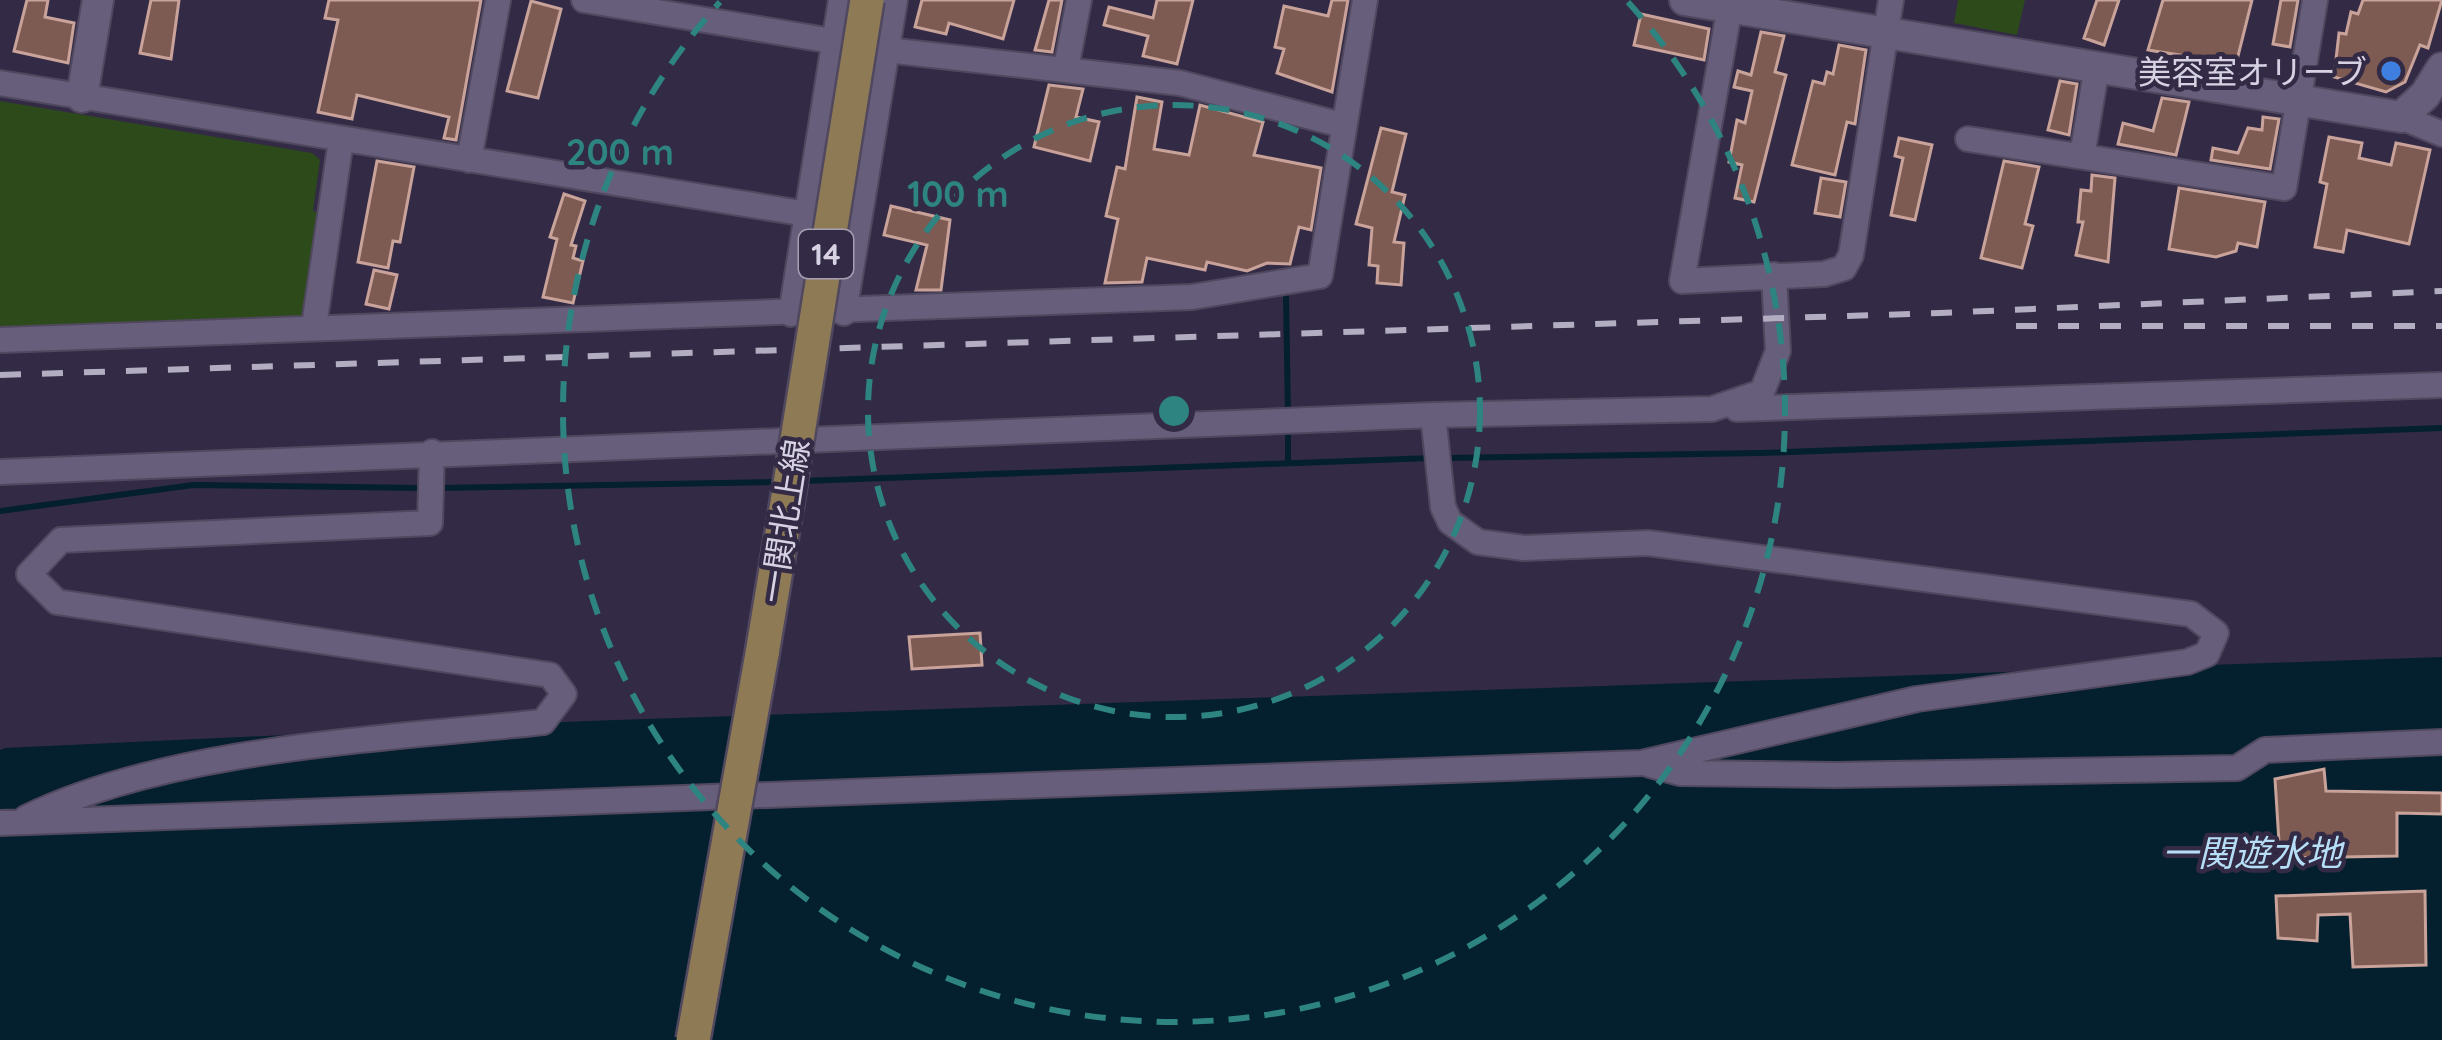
<svg xmlns="http://www.w3.org/2000/svg" width="2442" height="1040" font-family="Quicksand,'Noto Sans JP',sans-serif">
<style>
.green{fill:#2d4a1b}
.water{fill:#041f2d}
.lines{fill:none;stroke-linecap:round;stroke-linejoin:round}
.stream{stroke:#041f2d;stroke-width:6}
.building{fill:#7d5b53;stroke:#c9a39a;stroke-width:3}
.minor-casing{stroke:#50485f;stroke-width:28}
.tertiary-casing{stroke:#50485f;stroke-width:34}
.primary-casing{stroke:#50485f;stroke-width:38}
.minor{stroke:#675e7b;stroke-width:24}
.tertiary{stroke:#675e7b;stroke-width:30}
.primary{stroke:#8f7a56;stroke-width:33}
.rail{stroke:#b2adc0;stroke-width:6;stroke-dasharray:21 21;stroke-linecap:butt}
.primary-bridge-casing{stroke:#50485f;stroke-width:38;stroke-linecap:butt}
.primary-bridge{stroke:#8f7a56;stroke-width:33}
.ring{fill:none;stroke:#2d8480;stroke-width:6;stroke-dasharray:21 15}
.shop-dot{fill:#3f7fe0;stroke:#332b45;stroke-width:4.5}
.labels{text-anchor:middle;dominant-baseline:central;stroke-width:9;stroke-linejoin:round;paint-order:stroke}
.shield{fill:#332b45;stroke:#a6a0b4;stroke-width:3}
.shield-label{font-size:30px;font-weight:bold;fill:#d7d2e3}
.poi-label{font-size:33px;fill:#d7d2e3;stroke:#332b45;text-anchor:end}
.street-label{font-size:33px;fill:#d7d2e3;stroke:#332b45}
.water-label{font-size:36px;font-style:italic;fill:#b6def6;stroke:#332b45}
.centre{fill:#2d8480;stroke:#332b45;stroke-width:6}
.ring-label{font-size:36px;text-anchor:middle;font-weight:bold;fill:#2d8480;stroke:#332b45;stroke-width:9;stroke-linejoin:round;paint-order:stroke}
</style>
<rect width="100%" height="100%" fill="#332b45"/>
<!-- green -->
<path class="green" d="M1958 0H2025L2017 35 1954 23Z
M0 101 312 153 320 160 313 211 321 213 304 318 0 329Z"/>
<!-- water -->
<path class="water" d="M2442 657V1040H0V750L5 748 587 721Z"/>
<g class="lines">
<!-- stream -->
<path class="stream" d="M1286 297 1288 414
M1288 427V462
M1444 458 1761 453 2442 428
M803 481 1431 458
M437 488 777 482
M0 511 193 485 424 488"/>
</g>
<!-- building -->
<path class="building" d="M27 0H48L45 17 74 23 68 63 14 51Z
M151 0H179L171 59 140 53Z
M329 0H481L456 140 444 138 449 117 357 95 352 119 318 112 338 20 325 18Z
M922 0H1014L1003 39 949 23 946 34 915 27Z
M1049 0H1062L1052 52 1035 50Z
M1157 0H1193L1177 64 1143 56 1148 36 1104 25 1109 7 1153 18Z
M1332 0H1348L1332 92 1277 73 1284 49 1275 47 1284 6 1328 16Z
M2097 0H2119L2104 45 2084 38Z
M2163 0H2252L2236 64 2148 50Z
M2281 0H2298L2290 47 2273 44Z
M2363 0H2442L2428 48 2420 45 2405 82 2386 92 2334 77 2339 33 2346 34 2351 12 2358 14Z
M531 1 561 9 538 98 507 91Z
M1641 14 1709 29 1704 60 1634 45Z
M1761 32 1784 36 1775 72 1786 75 1754 202 1735 198 1742 165 1729 162 1737 120 1745 123 1752 91 1734 87 1738 71 1751 75Z
M1839 45 1866 50 1855 124 1847 122 1835 175 1792 165 1813 81 1824 84 1827 72 1833 74Z
M2060 81 2077 84 2069 135 2048 130Z
M1049 85 1083 89 1076 117 1099 122 1090 161 1034 147Z
M1137 97 1162 102 1154 149 1189 155 1200 105 1263 122 1254 155 1321 168 1311 230 1299 227 1290 264 1267 263 1247 271 1207 262 1205 270 1147 258 1142 282 1105 283 1118 219 1106 216 1117 167 1125 169Z
M2162 98 2189 102 2176 155 2118 144 2123 123 2153 131Z
M2263 117 2279 119 2270 169 2211 160 2213 148 2238 153 2248 128 2262 130Z
M1381 128 1406 134 1392 192 1405 195 1394 242 1404 243 1401 285 1377 283 1378 266 1369 265 1372 228 1356 224Z
M2329 137 2362 143 2359 158 2391 165 2396 143 2430 150 2409 244 2347 230 2343 252 2315 247 2327 184 2320 182Z
M1899 138 1932 145 1915 220 1891 215 1903 158 1895 156Z
M377 161 414 167 400 242 393 241 388 268 358 262Z
M2004 161 2039 167 2025 224 2033 226 2022 268 1981 258Z
M2092 175 2115 178 2108 262 2076 255 2083 222H2078L2081 190 2091 191Z
M1821 178 1846 182 1840 217 1815 213Z
M2179 188 2265 202 2257 247 2238 243 2236 251 2216 257 2169 249Z
M564 194 585 201 571 245 576 246 573 258 583 261 573 303 543 297 557 239 550 237Z
M891 206 950 220 941 290H916L927 245 884 235Z
M374 270 397 275 389 309 366 304Z
M980 633 982 665 912 669 909 637Z
M2324 769 2326 791 2442 793V814L2397 813V856L2280 858 2275 779Z
M2425 891 2426 965 2353 967 2350 914 2318 915 2317 941 2278 938 2276 896Z"/>
<g class="lines">
<!-- minor casing -->
<g class="minor-casing">
<path id="minor" d="M584 0 887 50 1180 83 1342 125
M1731 0 1682 281 1824 274 1844 268 1851 255 1891 0
M1066 68 1079 0
M0 83 807 214
M2401 117 2442 134
M1968 139 2284 188 2315 0
M2082 156 2097 66
M469 160 498 0
M844 313 895 0
M791 314 841 0
M314 326 341 140
M0 340 1192 297 1320 276 1365 0
M1737 409 2442 385
M0 472 1433 415
M1650 765 1680 773 1835 775 2237 768 2265 750 2442 742
M26 818C169 748 384 739 543 722L564 694 550 675 57 602 29 574 61 540 430 523 432 452
M0 823 1642 763 1917 699 2187 662 2207 654 2216 633 2191 614 1648 543 1524 548 1478 542 1450 522 1443 507 1433 415 1712 409 1762 392 1778 351 1774 275"/>
</g>
<!-- tertiary casing -->
<g class="tertiary-casing">
<path id="tertiary" d="M1685 0 2401 117 2425 95 2442 68
M82 97 98 0"/>
</g>
<!-- primary casing -->
<g class="primary-casing">
<path id="primary" d="M762 654 786 509"/>
</g>
<!-- minor -->
<use href="#minor" class="minor"/>
<!-- tertiary -->
<use href="#tertiary" class="tertiary"/>
<!-- primary -->
<use href="#primary" class="primary"/>
<!-- rail -->
<path class="rail" d="M2016 326H2442
M0 375 1940 313 2442 291"/>
<!-- primary-bridge casing -->
<g class="primary-bridge-casing">
<path id="primary-bridge" d="M786 509 867 0
M693 1040 762 654"/>
</g>
<!-- primary-bridge -->
<use href="#primary-bridge" class="primary-bridge"/>
</g>
<!-- distance rings -->
<g class="ring">
<circle cx="1174" cy="411" r="306"/>
<path d="M1628 2A611 611 0 1 1 720 2"/>
</g>
<!-- markers -->
<circle class="shop-dot" cx="2391" cy="71" r="12"/>
<g class="labels">
<!-- shield labels -->
<rect class="shield" x="799" y="230" width="54" height="48" rx="9"/>
<g class="shield-label">
<text x="826" y="254">14</text>
</g>
<!-- poi labels -->
<g class="poi-label">
<text x="2367" y="71">美容室オリーブ</text>
</g>
<!-- street labels -->
<g class="street-label">
<text transform="translate(784 521) rotate(-81)">一関北上線</text>
</g>
<!-- water labels -->
<g class="water-label">
<text x="2252" y="852">一関遊水地</text>
</g>
</g>
<circle cx="1174" cy="411" r="18" class="centre"/>
<g class="ring-label">
<text x="620" y="165">200 m</text>
<text x="958" y="207">100 m</text>
</g>
</svg>
